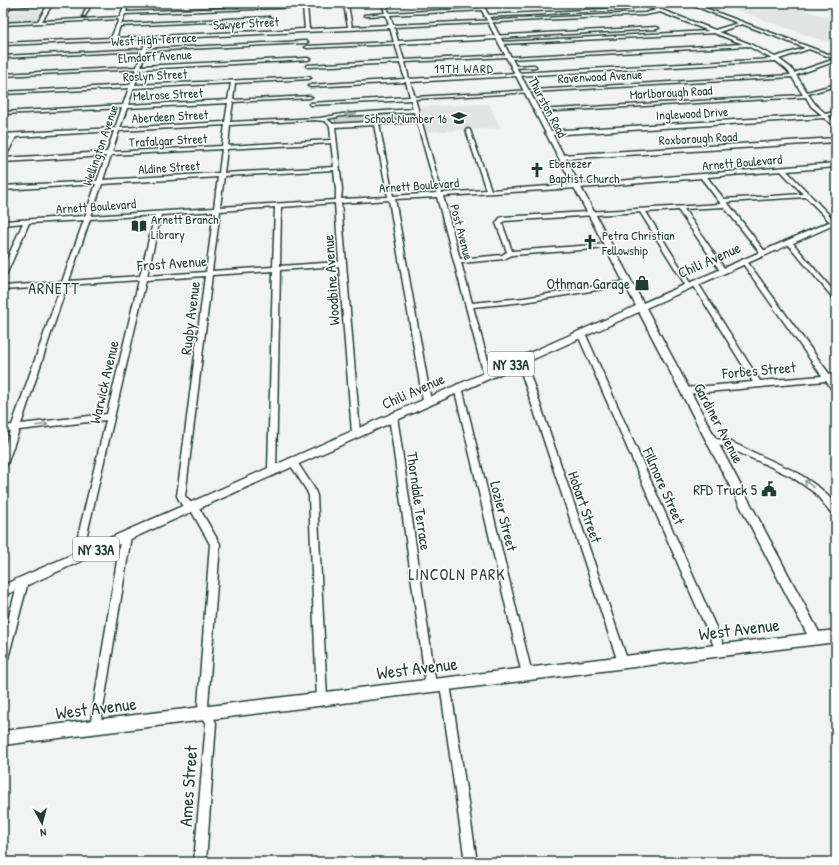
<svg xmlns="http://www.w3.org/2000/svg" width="839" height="865" font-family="'Patrick Hand',sans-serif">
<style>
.built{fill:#e0e4e3}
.green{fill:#ced5d3;stroke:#768984}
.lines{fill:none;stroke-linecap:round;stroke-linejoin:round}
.minor-casing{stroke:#1f3d34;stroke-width:3}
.major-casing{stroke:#1f3d34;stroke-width:3}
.minor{fill:#fff;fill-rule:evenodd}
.major{fill:#fff;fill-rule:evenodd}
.oneway{stroke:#8f9e9a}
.labels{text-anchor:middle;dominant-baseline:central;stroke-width:3;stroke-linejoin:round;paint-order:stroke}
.far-street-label{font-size:13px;fill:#1f3d34;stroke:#fff}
.far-neighbourhood-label{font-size:13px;letter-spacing:1px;fill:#1f3d34;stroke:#fff}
.far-poi-label{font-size:13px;fill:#1f3d34;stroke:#fff;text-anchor:start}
.shield{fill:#fff;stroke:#627771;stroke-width:1}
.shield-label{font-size:14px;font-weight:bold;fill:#1f3d34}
.street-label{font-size:15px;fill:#1f3d34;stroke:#fff}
.poi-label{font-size:15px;fill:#1f3d34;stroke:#fff;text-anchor:end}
.neighbourhood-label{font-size:16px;letter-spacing:1px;fill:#1f3d34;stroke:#fff}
.near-street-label{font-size:18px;fill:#1f3d34;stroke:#fff}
</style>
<rect width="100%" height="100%" fill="#f2f3f3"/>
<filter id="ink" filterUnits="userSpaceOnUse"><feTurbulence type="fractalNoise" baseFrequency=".025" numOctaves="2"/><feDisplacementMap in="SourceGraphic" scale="8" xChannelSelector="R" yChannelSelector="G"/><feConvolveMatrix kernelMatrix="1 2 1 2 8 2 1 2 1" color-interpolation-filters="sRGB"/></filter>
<g filter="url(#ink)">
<!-- built -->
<path class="built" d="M742 9 758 11 801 9 836 20V38L826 42 737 10Z
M44 10 37 22 3 23 10 11Z
M489 104 500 128 427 132 420 107Z"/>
<!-- green -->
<path class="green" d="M412 111 415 119 336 124 335 118 338 116Z"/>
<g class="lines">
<!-- minor casing -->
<g class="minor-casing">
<path id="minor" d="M39 3H63L52 5 42 21 120 17 125 3H129L126 12 303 5V3H307V4L374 3 348 5 352 27 389 25 386 15 366 16 364 15 385 13 382 3H386L389 13 483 8 485 9 483 10 390 15 393 25 645 13 656 10 642 5 625 10 486 17 484 16 486 15 625 8 638 3H647L646 4 715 30 738 23 687 3H692L836 57V61L796 75 807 92 836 84V86L808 94 815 104 826 114 836 111V114L828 116 836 123V127L824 118 548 135 545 133 548 131 822 115 811 106 806 97 537 112 535 111 537 110 803 95 792 77 415 99 442 193 486 190 466 130 468 129 470 130 491 190 593 183 836 163V167L787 171 836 222V227L834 226 806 197 727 202 766 253 763 255 761 254 724 207 684 209 726 271 723 273 721 272 678 210 646 212 692 286 689 288 686 286 640 212 504 221 502 223 512 251 608 244 611 246 608 248 512 255 504 259 461 263 472 303 524 298 627 281 630 283 627 285 524 302 473 307 492 375 488 378 484 375 437 197 395 199 431 401 427 404 423 401 389 200 341 203 360 433 356 436 352 433 339 266 280 270 276 470 275 472H269L268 470 273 271 212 275 185 496 191 503 198 506 220 544 208 705 216 723 206 862H194L206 723 198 705 210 544 192 512 183 507 177 496 205 276 146 280 81 560 78 561 75 560 73 557 106 420 19 430 7 464 6 466 3 467V452L10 431 3 432V426L12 425 61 286 3 290V286L62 282 84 220 29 223 6 275 3 277V268L23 223 3 225V221L85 216 96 184 3 190V186L97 181 106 156 3 162V158L107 152 114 131 16 137 6 156 3 158V151L10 137 3 138V134L115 128 122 108 3 114V112L123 105 129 88 3 94V92L130 85 136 69 3 76V74L137 67 142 51 3 58V56L143 49 146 39 3 45V43L111 38 119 19 3 25V23L38 21 48 5 3 7V5ZM344 5 348 27 309 29 307 7ZM303 7 305 29 116 38 120 26 270 19 272 18 270 17 121 24 125 14ZM660 12 709 31 501 42 499 43 501 44 714 33 743 44 510 57 508 55 404 60 399 44 498 39 500 38 657 29 659 28 657 27 398 41 394 27 645 15ZM742 24 805 48 775 57 750 44 719 32ZM390 28 394 42 307 46 305 47 307 48 395 44 400 60 308 65 306 66 308 67 400 63 405 79 310 85 308 86 310 87 406 82 410 97 311 103 309 104 311 105 411 100 413 109 342 114 320 118 230 122 233 102 310 98 312 97 310 96 233 100 235 83 309 79 311 78 309 77 135 85 140 69 308 60 310 59 308 58 141 66 146 51 306 43 308 42 306 41 147 49 151 39ZM748 46 772 59 409 79 405 62 507 57 509 59ZM809 49 835 59 794 73 791 68 779 59ZM776 61 787 70 791 75 415 97 410 82ZM231 83 228 100 128 105 134 88ZM228 103 225 122 120 128 127 108ZM414 112 416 119 333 124 327 119 342 116ZM314 120 325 121 330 126 331 140 228 146 230 125ZM417 122 437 193 393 196 379 124ZM225 125 222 146 112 152 119 131ZM374 125 388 197 341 199 342 189 335 127ZM331 143 334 167 224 173 227 149ZM222 149 219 173 103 180 111 155ZM334 170 336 189V200L220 207 224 176ZM781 171 803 194 724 199 707 177ZM218 177 214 208 91 216 102 184ZM701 178 721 204 502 217 500 218 496 223 507 252 502 255 460 259 443 196 593 187ZM335 203 339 262 280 266 281 207ZM275 207 273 267 212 271 220 211ZM214 211 206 272 147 276 161 215ZM155 215 140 276 69 281 90 219ZM139 280 107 414 21 424 67 285Z
M88 3H92L85 16H83Z
M497 3H519L481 6 479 5Z
M534 65 536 66V67L513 68 511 67 513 66Z
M836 138V142L561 159 558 157 561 155Z
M789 240 791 241 836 294V300L834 299 787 243 786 242Z
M744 259 746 260 830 375 836 374V380H833L836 383V392L833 391 826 381 685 394 682 393 681 391 685 388 753 382 692 283 695 281 698 283 760 381 822 376 741 261Z
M579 331H581L585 333 726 650 725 653 721 655 717 653 577 333Z
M518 358H521L525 360 628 662 627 665 623 667 619 665 618 662 517 360Z
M458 384 462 387 532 674 531 678 527 679 523 678 522 674 454 387Z
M393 413 397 416 436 685 435 689 431 690 427 689 426 685 389 416Z
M712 438 731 442 798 473 821 489 830 498 836 505V516L833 515 815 493 792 477 767 465 726 447 709 443 708 441 709 439Z
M292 458 295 459 314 488 317 496 327 699 326 703 322 704 318 703 317 699 309 496 307 491 288 461 289 459Z
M126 532 129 533 131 536 100 727 99 731 95 732 91 731 90 727 121 536 123 533Z
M23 578 26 579 28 582 8 658 7 661 3 663V639L18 582 20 579Z
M445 679 449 680 450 684 477 862H465L440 684 441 680Z"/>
</g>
<!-- major casing -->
<g class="major-casing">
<path id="major" d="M10 3H14L3 17V13Z
M478 3H482L643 303 836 219V224L646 308 819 632 836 630V642L3 745V731L807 634 639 312 3 596V585L636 306Z"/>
</g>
<!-- minor -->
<use href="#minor" class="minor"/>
<!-- major -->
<use href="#major" class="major"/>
</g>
<!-- one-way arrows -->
<defs><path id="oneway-shaft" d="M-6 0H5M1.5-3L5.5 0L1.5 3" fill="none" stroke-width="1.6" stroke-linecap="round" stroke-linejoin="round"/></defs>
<g class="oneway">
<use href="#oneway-shaft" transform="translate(350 114) rotate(177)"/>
<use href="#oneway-shaft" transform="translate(42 425) rotate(-6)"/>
<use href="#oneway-shaft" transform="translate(809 484) rotate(-143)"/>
</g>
</g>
<!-- icons -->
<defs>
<g id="school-bare" transform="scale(1.2)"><path d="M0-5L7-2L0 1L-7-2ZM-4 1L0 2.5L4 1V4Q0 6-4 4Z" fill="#1f3d34" stroke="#fff" stroke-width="2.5" paint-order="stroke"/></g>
<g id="church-bare" transform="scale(1.2)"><path d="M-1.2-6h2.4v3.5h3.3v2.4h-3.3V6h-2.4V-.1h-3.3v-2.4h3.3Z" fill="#1f3d34" stroke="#fff" stroke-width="2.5" paint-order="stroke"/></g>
<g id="library-bare" transform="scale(1.2)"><path d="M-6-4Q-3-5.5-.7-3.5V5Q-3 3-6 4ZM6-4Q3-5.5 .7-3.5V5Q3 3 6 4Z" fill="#1f3d34" stroke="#fff" stroke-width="2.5" paint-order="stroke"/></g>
<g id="shop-bare" transform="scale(1.2)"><path d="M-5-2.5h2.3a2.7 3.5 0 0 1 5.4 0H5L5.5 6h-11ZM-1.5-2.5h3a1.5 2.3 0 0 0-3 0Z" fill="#1f3d34" stroke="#fff" stroke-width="2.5" paint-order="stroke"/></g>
<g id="civic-bare" transform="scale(1.2)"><path d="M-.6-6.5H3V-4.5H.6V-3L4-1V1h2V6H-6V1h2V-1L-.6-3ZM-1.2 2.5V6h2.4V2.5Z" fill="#1f3d34" stroke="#fff" stroke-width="2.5" paint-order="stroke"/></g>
</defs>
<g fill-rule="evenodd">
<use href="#school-bare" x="459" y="118"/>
<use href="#church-bare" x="537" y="170"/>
<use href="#library-bare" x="139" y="226"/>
<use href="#church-bare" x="590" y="242"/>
<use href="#shop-bare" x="642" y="283"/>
<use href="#civic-bare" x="769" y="489"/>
</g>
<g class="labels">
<!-- far-street labels -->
<g class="far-street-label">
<text transform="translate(246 23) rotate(-3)">Sawyer Street</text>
<text transform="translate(154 39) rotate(-3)">West High Terrace</text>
<text transform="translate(155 56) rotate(-3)">Elmdorf Avenue</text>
<text transform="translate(155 75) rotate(-3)">Roslyn Street</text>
<text transform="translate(600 76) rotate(-3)">Ravenwood Avenue</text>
<text transform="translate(671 92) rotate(-3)">Marlborough Road</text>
<text transform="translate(168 94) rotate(-3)">Melrose Street</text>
<text transform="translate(548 107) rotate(62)">Thurston Road</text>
<text transform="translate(692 113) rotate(-3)">Inglewood Drive</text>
<text transform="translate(170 116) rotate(-3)">Aberdeen Street</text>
<text transform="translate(698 138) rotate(-3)">Roxborough Road</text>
<text transform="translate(168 140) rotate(-3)">Trafalgar Street</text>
<text transform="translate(100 145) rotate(-71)">Wellington Avenue</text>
<text transform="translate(742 162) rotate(-5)">Arnett Boulevard</text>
<text transform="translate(169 167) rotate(-4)">Aldine Street</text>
<text transform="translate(419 185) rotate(-4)">Arnett Boulevard</text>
<text transform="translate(96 206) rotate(-4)">Arnett Boulevard</text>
<text transform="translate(462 232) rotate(75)">Post Avenue</text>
</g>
<!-- far-neighbourhood labels -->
<g class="far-neighbourhood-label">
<text x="464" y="68">19TH WARD</text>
</g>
<!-- far-poi labels -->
<g class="far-poi-label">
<text x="447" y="118" text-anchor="end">School Number 16</text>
<text x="549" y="163">Ebenezer<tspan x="549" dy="15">Baptist Church</tspan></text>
<text x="151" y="219">Arnett Branch<tspan x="151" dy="15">Library</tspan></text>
<text x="602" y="235">Petra Christian<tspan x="602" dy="15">Fellowship</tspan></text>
</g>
<!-- shield labels -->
<g class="shield">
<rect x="488" y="352" width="46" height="24" rx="3"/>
<rect x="73" y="537" width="46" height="24" rx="3"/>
</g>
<g class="shield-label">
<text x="511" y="364">NY 33A</text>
<text x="96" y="549">NY 33A</text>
</g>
<!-- street labels -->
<g class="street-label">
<text transform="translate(709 260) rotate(-24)">Chili Avenue</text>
<text transform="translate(172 263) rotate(-4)">Frost Avenue</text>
<text transform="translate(331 280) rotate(-94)">Woodbine Avenue</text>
<text transform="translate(190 318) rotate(-83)">Rugby Avenue</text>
<text transform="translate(759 370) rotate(-5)">Forbes Street</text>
<text transform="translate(104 382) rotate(-77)">Warwick Avenue</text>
<text transform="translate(413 391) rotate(-24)">Chili Avenue</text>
<text transform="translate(719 423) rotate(62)">Gardiner Avenue</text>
<text transform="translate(664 486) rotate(66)">Fillmore Street</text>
<text transform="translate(419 501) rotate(82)">Thorndale Terrace</text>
<text transform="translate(585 507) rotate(71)">Hobart Street</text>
<text transform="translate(504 516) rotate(76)">Lozier Street</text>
</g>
<!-- poi labels -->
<g class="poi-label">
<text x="630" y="283">Othman Garage</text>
<text x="757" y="489">RFD Truck 5</text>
</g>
<!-- neighbourhood labels -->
<g class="neighbourhood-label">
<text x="54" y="288">ARNETT</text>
<text x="457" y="574">LINCOLN PARK</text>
</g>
<!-- near-street labels -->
<g class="near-street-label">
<text transform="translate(739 629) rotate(-7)">West Avenue</text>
<text transform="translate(417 668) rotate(-7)">West Avenue</text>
<text transform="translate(96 708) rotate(-7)">West Avenue</text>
<text transform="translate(188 786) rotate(-86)">Ames Street</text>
</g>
</g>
<!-- margin -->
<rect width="839" height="865" fill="none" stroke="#fff" stroke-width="16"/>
<rect x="8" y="8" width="823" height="849" fill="none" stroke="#1f3d34" stroke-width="1.5" filter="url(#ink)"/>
<!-- north arrow -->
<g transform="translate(42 823) rotate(173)" stroke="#ffffff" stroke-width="3" paint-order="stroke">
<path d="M0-3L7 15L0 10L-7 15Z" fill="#1f3d34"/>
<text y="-6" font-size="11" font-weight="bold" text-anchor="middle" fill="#1f3d34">N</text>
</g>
</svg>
